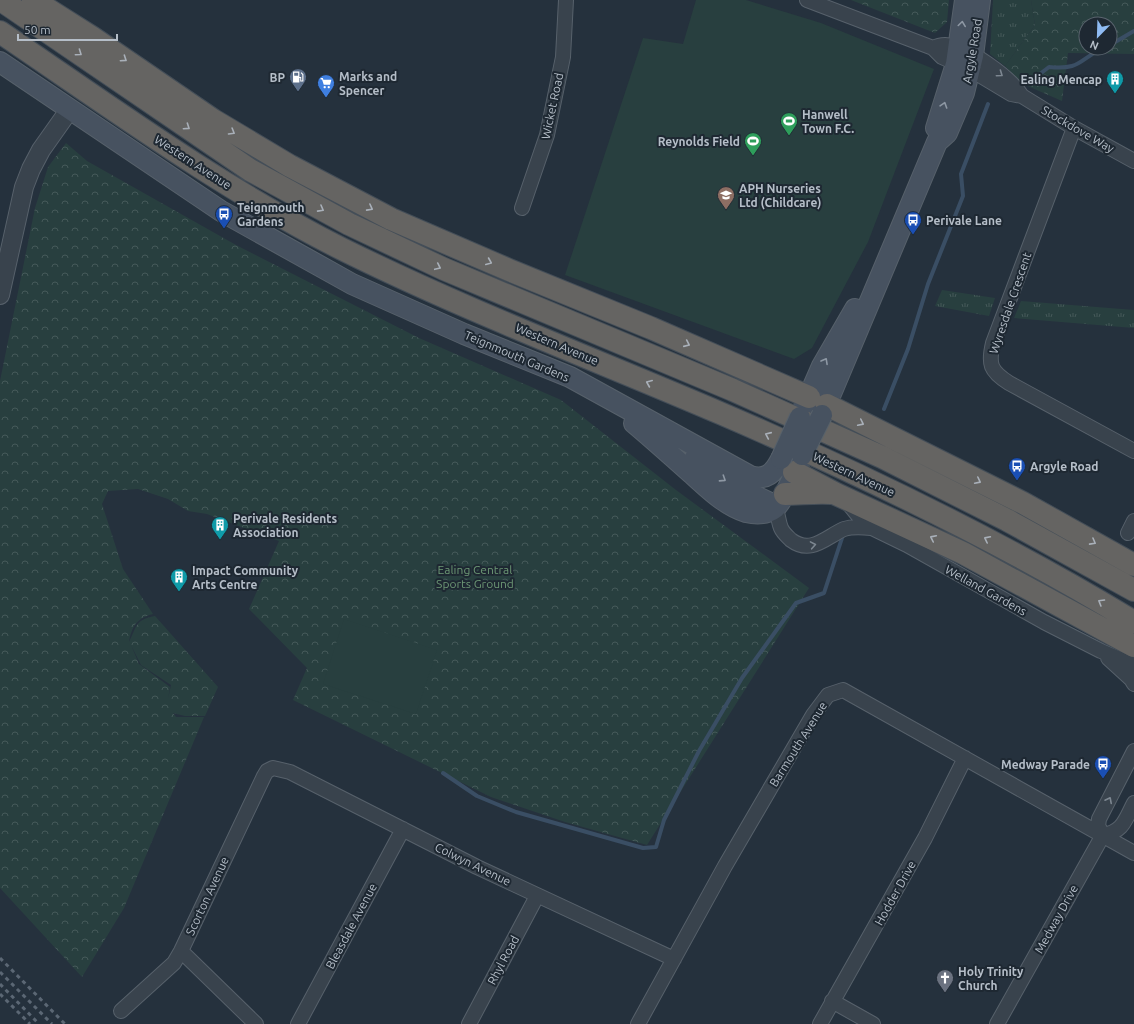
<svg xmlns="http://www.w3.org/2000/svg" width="1134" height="1024" font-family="Ubuntu,sans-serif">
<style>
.grass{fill:url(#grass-tufts)}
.forest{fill:url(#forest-crowns);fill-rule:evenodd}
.pitch{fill:#283f3f}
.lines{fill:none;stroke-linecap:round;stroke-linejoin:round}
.stream{stroke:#3a4e64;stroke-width:4}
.minor-casing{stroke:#57616b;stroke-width:16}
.tertiary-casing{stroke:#57616b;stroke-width:20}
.secondary-casing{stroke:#57616b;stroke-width:22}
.trunk-casing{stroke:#444e58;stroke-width:24}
.minor{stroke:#39434d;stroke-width:14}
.tertiary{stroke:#39434d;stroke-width:18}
.secondary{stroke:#475260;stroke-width:20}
.trunk{stroke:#656462;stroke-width:22}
.rail{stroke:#5b6774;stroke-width:3;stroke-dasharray:4 4;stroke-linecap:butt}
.secondary-bridge-casing{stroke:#57616b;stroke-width:22;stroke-linecap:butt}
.secondary-bridge{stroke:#475260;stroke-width:20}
.oneway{stroke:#8e98a4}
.oneway2{stroke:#a9b0b9}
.oneway3{stroke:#7d8791}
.labels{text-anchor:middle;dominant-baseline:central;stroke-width:4;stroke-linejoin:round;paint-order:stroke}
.street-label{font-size:12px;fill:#b5bec8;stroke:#1e2832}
.poi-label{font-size:12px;font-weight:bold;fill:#b5bec8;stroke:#1e2832;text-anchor:start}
.park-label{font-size:12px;fill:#6d9875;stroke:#1e2832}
</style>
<defs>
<pattern id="grass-tufts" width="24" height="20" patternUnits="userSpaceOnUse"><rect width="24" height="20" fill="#283f3f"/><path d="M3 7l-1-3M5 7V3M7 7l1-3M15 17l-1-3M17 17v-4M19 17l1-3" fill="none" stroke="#455959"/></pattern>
<pattern id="forest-crowns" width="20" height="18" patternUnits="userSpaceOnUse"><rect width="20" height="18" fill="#283f3f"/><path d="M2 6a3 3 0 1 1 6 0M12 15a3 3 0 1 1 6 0" fill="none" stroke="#455959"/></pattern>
</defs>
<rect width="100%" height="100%" fill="#25313d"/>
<!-- grass -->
<path class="grass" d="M993 0H1031L1035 25 1005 66 990 54Z
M942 290 995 298 989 316 935 306Z
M1021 301 1134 310V328L1014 318Z"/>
<!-- forest -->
<path class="forest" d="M851 0H949L947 22 935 33Z
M1031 0H1134V54L1068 53 1062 101 1023 84 1005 66 1035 25ZM1086 24H1110V48H1086Z
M66 143 87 161 236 245 419 338 561 400 676 490 809 588 647 845 565 822 491 797 293 700 307 668 249 609 279 541 207 514 188 511 168 499 138 489 108 491 102 504 123 569 153 614C137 618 132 626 129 642 137 627 134 620 155 616L218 687 205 716H185L173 713 176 717H204L124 908 82 977 0 888V381L35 208 48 167ZM131 645 141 665 171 685 168 699 170 687 139 664Z"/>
<!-- pitch -->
<path class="pitch" d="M696 0H746L821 23 934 69 868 242 812 348 794 359 565 275 643 38 683 44Z
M344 619 437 650 416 714 323 684Z"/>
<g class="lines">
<!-- stream -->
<path class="stream" d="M1110 45 1134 31
M1036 77 1049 67C1081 70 1078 60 1103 48
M884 409 908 349 928 284 963 196 961 174 988 104
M443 773 477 796 516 812 643 848 656 847 664 820 699 751 742 678 796 603 824 593 843 535"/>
<!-- minor casing -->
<g class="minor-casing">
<path id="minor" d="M807 0 933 48 942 57 971 70 1011 94 1022 96 1074 128 1134 161
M933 48C937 46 940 45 945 45 968 46 1010 77 1022 96
M1074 128 993 343C988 364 990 371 1009 383L1134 451
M522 208 547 135 563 57 566 0
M848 503 860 518 872 528 907 545 1044 622 1101 651 1134 665
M775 508C779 516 778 521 781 528 783 533 788 537 791 540 811 555 826 537 844 529 853 526 862 527 872 528
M1128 533 1134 521
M1108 658 1131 679 1134 684
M1103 835 1098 826 1099 819 1134 751
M1103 835C1123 832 1125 820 1134 803
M181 951 256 1024
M832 1001 873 1024
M121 1011 174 963 181 951 264 776 267 771 273 768 290 772 477 867 674 959
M298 1024 403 829
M469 1024 537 896
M638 1024 725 866 813 715 828 695 843 690 1134 853
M820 1024 925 838 965 758
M997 1024 1103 835"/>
</g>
<!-- tertiary casing -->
<g class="tertiary-casing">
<path id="tertiary" d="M0 295 24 187 31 169 41 150 70 109"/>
</g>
<!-- secondary casing -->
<g class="secondary-casing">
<path id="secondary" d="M0 62 221 211 352 284 464 334 570 377 750 476C766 481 774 473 781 459
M936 128 956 64 965 0
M802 412 822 366 855 309
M822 415 937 142 947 133 964 93 973 56 980 0
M634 423C653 439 672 456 691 473 707 487 724 505 746 512 755 514 766 515 775 508 786 498 795 471 802 457
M695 458 733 485 770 503 775 508"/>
</g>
<!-- trunk casing -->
<g class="trunk-casing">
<path id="trunk" d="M1 0 250 170 349 224 444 269 733 390 882 457 1007 520 1134 590
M33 0 93 38 213 120 290 166 391 219 509 270 651 328 809 397
M0 32C112 108 221 188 342 249 465 310 594 359 720 413 862 474 1002 542 1134 622
M827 405 1023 503 1134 565
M794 472 836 494 963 553 1134 646
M785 494C801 494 814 492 831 493"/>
</g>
<!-- minor -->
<use href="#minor" class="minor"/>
<!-- tertiary -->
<use href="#tertiary" class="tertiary"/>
<!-- secondary -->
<use href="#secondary" class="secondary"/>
<!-- trunk -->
<use href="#trunk" class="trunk"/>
<!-- rail -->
<path class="rail" d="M0 958 65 1024
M0 972 52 1024
M0 984 39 1024
M0 994 30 1024"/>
<!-- secondary-bridge casing -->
<g class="secondary-bridge-casing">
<path id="secondary-bridge" d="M802 455 822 415
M781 459 800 417"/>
</g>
<!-- secondary-bridge -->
<use href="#secondary-bridge" class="secondary-bridge"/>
</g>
<!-- one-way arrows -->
<defs><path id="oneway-chevron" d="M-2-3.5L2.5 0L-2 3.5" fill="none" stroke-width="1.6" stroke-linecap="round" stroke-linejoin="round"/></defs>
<g class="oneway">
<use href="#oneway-chevron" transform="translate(962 24) rotate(-82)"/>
<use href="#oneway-chevron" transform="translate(944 105) rotate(-72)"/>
<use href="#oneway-chevron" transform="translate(825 361) rotate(-61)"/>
<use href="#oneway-chevron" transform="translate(723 479) rotate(33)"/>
</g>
<g class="oneway2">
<use href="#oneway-chevron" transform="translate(79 53) rotate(35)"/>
<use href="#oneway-chevron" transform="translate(124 59) rotate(34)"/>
<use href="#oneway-chevron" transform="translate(187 127) rotate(34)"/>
<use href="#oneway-chevron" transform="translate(232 132) rotate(31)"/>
<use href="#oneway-chevron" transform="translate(370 208) rotate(28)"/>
<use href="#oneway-chevron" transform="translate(321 209) rotate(29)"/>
<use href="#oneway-chevron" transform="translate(489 262) rotate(23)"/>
<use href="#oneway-chevron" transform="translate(438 267) rotate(25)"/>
<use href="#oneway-chevron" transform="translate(687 344) rotate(24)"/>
<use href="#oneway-chevron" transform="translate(649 383) rotate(-157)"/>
<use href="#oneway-chevron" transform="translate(861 423) rotate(26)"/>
<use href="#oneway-chevron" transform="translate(768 435) rotate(-156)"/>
<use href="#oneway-chevron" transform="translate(978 481) rotate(27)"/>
<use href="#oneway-chevron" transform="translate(933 538) rotate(-154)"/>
<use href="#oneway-chevron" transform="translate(987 539) rotate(-153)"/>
<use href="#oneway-chevron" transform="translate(1093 542) rotate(29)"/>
<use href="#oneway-chevron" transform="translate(1101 602) rotate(-149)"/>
</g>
<g class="oneway3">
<use href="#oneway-chevron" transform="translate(1000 74) rotate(35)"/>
<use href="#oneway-chevron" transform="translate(813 545) rotate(-10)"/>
<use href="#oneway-chevron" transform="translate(1109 800) rotate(-63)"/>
</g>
<!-- icons -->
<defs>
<g id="fuel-pin" transform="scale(0.9)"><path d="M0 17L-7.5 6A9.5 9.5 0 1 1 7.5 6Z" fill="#5c6f8a" stroke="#1e2832"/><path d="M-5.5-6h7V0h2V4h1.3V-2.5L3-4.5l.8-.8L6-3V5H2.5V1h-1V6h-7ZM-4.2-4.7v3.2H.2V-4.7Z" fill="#fff"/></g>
<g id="building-pin" transform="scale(0.9)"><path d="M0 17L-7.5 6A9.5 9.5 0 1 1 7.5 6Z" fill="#0f9aa8" stroke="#1e2832"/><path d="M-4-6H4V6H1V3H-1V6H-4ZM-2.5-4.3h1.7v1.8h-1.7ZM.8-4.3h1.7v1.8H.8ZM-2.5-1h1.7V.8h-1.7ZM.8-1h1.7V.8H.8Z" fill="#fff"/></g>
<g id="supermarket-pin" transform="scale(0.9)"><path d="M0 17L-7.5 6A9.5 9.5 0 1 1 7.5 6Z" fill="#3f7fe0" stroke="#1e2832"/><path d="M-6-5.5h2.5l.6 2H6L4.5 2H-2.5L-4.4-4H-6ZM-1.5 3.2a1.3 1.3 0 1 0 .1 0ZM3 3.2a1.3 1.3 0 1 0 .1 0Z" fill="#fff"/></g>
<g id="stadium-pin" transform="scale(0.9)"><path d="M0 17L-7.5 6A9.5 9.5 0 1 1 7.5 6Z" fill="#2e9e5b" stroke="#1e2832"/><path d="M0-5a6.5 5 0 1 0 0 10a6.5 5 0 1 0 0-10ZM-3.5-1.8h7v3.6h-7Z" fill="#fff"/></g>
<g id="school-pin" transform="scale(0.9)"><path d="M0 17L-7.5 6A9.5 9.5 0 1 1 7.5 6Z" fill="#8d6e63" stroke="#1e2832"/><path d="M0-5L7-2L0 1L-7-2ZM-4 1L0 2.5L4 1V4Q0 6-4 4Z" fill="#fff"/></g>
<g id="bus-pin" transform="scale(0.9)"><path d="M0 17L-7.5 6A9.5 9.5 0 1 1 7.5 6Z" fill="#1a4fb4" stroke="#1e2832"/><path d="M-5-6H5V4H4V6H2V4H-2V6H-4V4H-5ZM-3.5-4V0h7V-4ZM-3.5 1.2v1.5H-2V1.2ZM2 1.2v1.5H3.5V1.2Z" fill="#fff"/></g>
<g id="church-pin" transform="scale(0.9)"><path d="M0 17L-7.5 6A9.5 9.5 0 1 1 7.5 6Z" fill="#6b7280" stroke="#1e2832"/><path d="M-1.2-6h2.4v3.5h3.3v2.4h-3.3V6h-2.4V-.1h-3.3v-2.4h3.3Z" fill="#fff"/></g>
</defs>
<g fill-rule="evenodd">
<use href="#fuel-pin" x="298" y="77"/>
<use href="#building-pin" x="1115" y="79"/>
<use href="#supermarket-pin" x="326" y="83"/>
<use href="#stadium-pin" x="789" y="121"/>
<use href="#stadium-pin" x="753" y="141"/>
<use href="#school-pin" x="726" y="195"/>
<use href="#bus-pin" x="224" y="214"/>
<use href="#bus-pin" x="913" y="220"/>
<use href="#bus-pin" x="1017" y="466"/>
<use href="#building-pin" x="220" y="525"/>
<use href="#building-pin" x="179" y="577"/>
<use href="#bus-pin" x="1103" y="764"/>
<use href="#church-pin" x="945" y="978"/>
</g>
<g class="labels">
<!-- street labels -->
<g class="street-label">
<text transform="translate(972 51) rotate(-80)">Argyle Road</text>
<text transform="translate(552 106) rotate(-78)">Wicket Road</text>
<text transform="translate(1078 129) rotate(30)">Stockdove Way</text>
<text transform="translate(193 162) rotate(33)">Western Avenue</text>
<text transform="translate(1010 303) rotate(-71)">Wyresdale Crescent</text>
<text transform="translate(557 344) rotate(23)">Western Avenue</text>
<text transform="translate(517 356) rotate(23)">Teignmouth Gardens</text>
<text transform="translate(854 474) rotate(25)">Western Avenue</text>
<text transform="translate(986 590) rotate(29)">Welland Gardens</text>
<text transform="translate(798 744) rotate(-58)">Barmouth Avenue</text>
<text transform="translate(473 864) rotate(26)">Colwyn Avenue</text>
<text transform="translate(895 893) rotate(-61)">Hodder Drive</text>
<text transform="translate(207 896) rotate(-65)">Scorton Avenue</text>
<text transform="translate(1056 919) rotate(-61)">Medway Drive</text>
<text transform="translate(351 926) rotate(-62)">Bleasdale Avenue</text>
<text transform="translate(503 960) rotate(-62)">Rhyl Road</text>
</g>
<!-- poi labels -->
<g class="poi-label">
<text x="339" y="76">Marks and<tspan x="339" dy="14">Spencer</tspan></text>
<text x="285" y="77" text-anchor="end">BP</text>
<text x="1102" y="79" text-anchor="end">Ealing Mencap</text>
<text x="802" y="114">Hanwell<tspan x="802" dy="14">Town F.C.</tspan></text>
<text x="740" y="141" text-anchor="end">Reynolds Field</text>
<text x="739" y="188">APH Nurseries<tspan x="739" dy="14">Ltd (Childcare)</tspan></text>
<text x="237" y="207">Teignmouth<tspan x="237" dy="14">Gardens</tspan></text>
<text x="926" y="220">Perivale Lane</text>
<text x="1030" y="466">Argyle Road</text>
<text x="233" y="518">Perivale Residents<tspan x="233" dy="14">Association</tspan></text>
<text x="192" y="570">Impact Community<tspan x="192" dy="14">Arts Centre</tspan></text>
<text x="1090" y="764" text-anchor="end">Medway Parade</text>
<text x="958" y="971">Holy Trinity<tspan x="958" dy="14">Church</tspan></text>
</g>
<!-- park labels -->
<g class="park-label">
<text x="475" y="569">Ealing Central<tspan x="475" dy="14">Sports Ground</tspan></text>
</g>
</g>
<!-- north arrow -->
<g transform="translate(1098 36) rotate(203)"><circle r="19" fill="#1e2832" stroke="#5a646e"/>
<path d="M0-3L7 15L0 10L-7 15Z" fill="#8fbbf3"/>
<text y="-6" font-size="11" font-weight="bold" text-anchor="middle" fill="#b5bec8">N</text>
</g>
<!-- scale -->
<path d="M18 34v6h99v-6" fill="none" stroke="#b5bec8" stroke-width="2"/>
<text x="24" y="34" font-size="12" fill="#b5bec8" stroke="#1e2832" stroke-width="3" paint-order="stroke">50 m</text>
</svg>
